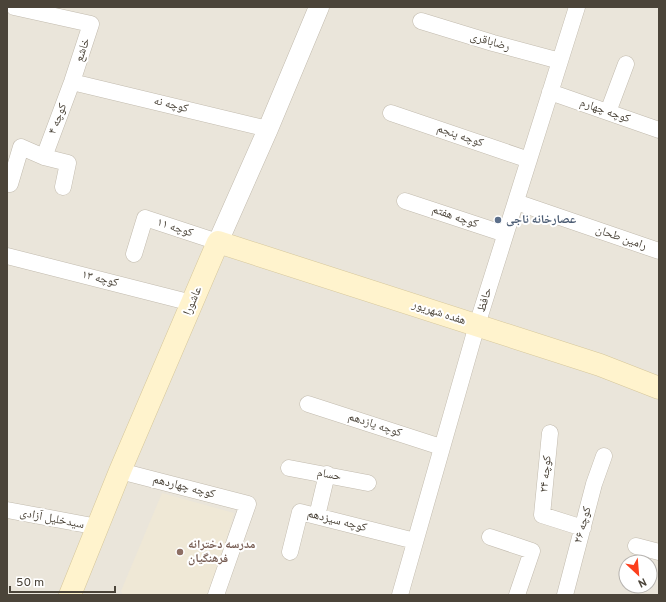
<svg xmlns="http://www.w3.org/2000/svg" width="666" height="602" font-family="Overpass,'Noto Naskh Arabic',sans-serif">
<style>
.residential{fill:#eae5da;fill-rule:evenodd}
.education{fill:#efe8d6}
.lines{fill:none;stroke-linecap:round;stroke-linejoin:round}
.minor-casing{stroke:#c2bbae;stroke-width:17}
.tertiary-casing{stroke:#c2bbae;stroke-width:21}
.secondary-casing{stroke:#d6c79b;stroke-width:23}
.minor{stroke:#fff;stroke-width:16}
.tertiary{stroke:#fff;stroke-width:20}
.secondary{stroke:#fff3cd;stroke-width:22}
.service-dot{fill:#5c6f8a;stroke:#fff;stroke-width:1.5}
.education-dot{fill:#8d6e63;stroke:#fff;stroke-width:1.5}
.labels{text-anchor:middle;dominant-baseline:central;stroke-width:4;stroke-linejoin:round;paint-order:stroke}
.street-label{font-size:12px;fill:#4b4439;stroke:#fff}
.service-label{font-size:12px;font-weight:bold;fill:#4e5e75;stroke:#fff;text-anchor:start}
.education-label{font-size:12px;font-weight:bold;fill:#785e54;stroke:#fff;text-anchor:start}
</style>
<rect width="100%" height="100%" fill="#f6f3ec"/>
<!-- residential -->
<path class="residential" d="M7 7H659V595H7ZM626 562H650V586H626Z"/>
<!-- education -->
<path class="education" d="M162 493 234 513 211 595H123L121 591Z"/>
<g class="lines">
<!-- minor casing -->
<g class="minor-casing">
<path id="minor" d="M14 7 91 24 72 82 44 157
M421 21 493 43 560 61
M72 82 268 129
M550 92 659 130
M608 112 626 64
M391 113 529 160
M10 184 21 147 44 157 68 163 63 187
M405 201 505 234
M516 202 659 251
M134 254 145 218 218 242
M7 256 192 303
M308 404 441 447
M550 433 542 515 583 528
M289 468 368 483
M120 471 248 504 216 595
M7 510 98 527
M317 516 327 474
M490 537 532 551 517 595
M636 546 659 552
M290 552 300 512 415 541
M400 595 477 325 577 7
M565 595 594 484 604 456"/>
</g>
<!-- tertiary casing -->
<g class="tertiary-casing">
<path id="tertiary" d="M218 242 268 129 319 7"/>
</g>
<!-- secondary casing -->
<g class="secondary-casing">
<path id="secondary" d="M70 595 120 471 218 242 600 365 659 388"/>
</g>
<!-- minor -->
<use href="#minor" class="minor"/>
<!-- tertiary -->
<use href="#tertiary" class="tertiary"/>
<!-- secondary -->
<use href="#secondary" class="secondary"/>
</g>
<!-- markers -->
<circle class="service-dot" cx="498" cy="220" r="4"/>
<circle class="education-dot" cx="180" cy="552" r="4"/>
<g class="labels">
<!-- street labels -->
<g class="street-label">
<text transform="translate(490 42) rotate(16)">رضاباقری</text>
<text transform="translate(83 50) rotate(-72)">خاشع</text>
<text transform="translate(171 105) rotate(14)">کوچه نه</text>
<text transform="translate(605 111) rotate(19)">کوچه چهارم</text>
<text transform="translate(58 119) rotate(-69)">کوچه ۴</text>
<text transform="translate(460 136) rotate(19)">کوچه پنجم</text>
<text transform="translate(455 217) rotate(19)">کوچه هفتم</text>
<text transform="translate(175 228) rotate(18)">کوچه ۱۱</text>
<text transform="translate(621 238) rotate(19)">رامین طحان</text>
<text transform="translate(100 279) rotate(14)">کوچه ۱۳</text>
<text transform="translate(485 300) rotate(-73)">حافظ</text>
<text transform="translate(193 301) rotate(-67)">عاشورا</text>
<text transform="translate(439 313) rotate(18)">هفده شهریور</text>
<text transform="translate(375 425) rotate(18)">کوچه یازدهم</text>
<text transform="translate(546 474) rotate(-85)">کوچه ۲۴</text>
<text transform="translate(329 475) rotate(10)">حسام</text>
<text transform="translate(184 487) rotate(14)">کوچه چهاردهم</text>
<text transform="translate(52 519) rotate(11)">سیدخلیل آزادی</text>
<text transform="translate(337 521) rotate(14)">کوچه سیزدهم</text>
<text transform="translate(583 525) rotate(-75)">کوچه ۲۶</text>
</g>
<!-- service labels -->
<g class="service-label">
<text x="506" y="220">عصارخانه ناجی</text>
</g>
<!-- education labels -->
<g class="education-label">
<text x="188" y="545">مدرسه دخترانه<tspan x="188" dy="14">فرهنگیان</tspan></text>
</g>
</g>
<!-- border -->
<rect width="666" height="602" fill="none" stroke="#4b4439" stroke-width="16"/>
<!-- north arrow -->
<g transform="translate(638 574) rotate(154)"><circle r="19" fill="#ffffff" stroke="#b7b4b0"/>
<path d="M0-3L7 15L0 10L-7 15Z" fill="#fc3f1d"/>
<text y="-6" font-size="11" font-weight="bold" text-anchor="middle" fill="#4b4439">N</text>
</g>
<!-- scale -->
<path d="M10 586v6h105v-6" fill="none" stroke="#4b4439" stroke-width="2"/>
<text x="16" y="586" font-size="12" fill="#4b4439" stroke="#ffffff" stroke-width="3" paint-order="stroke">50 m</text>
</svg>
